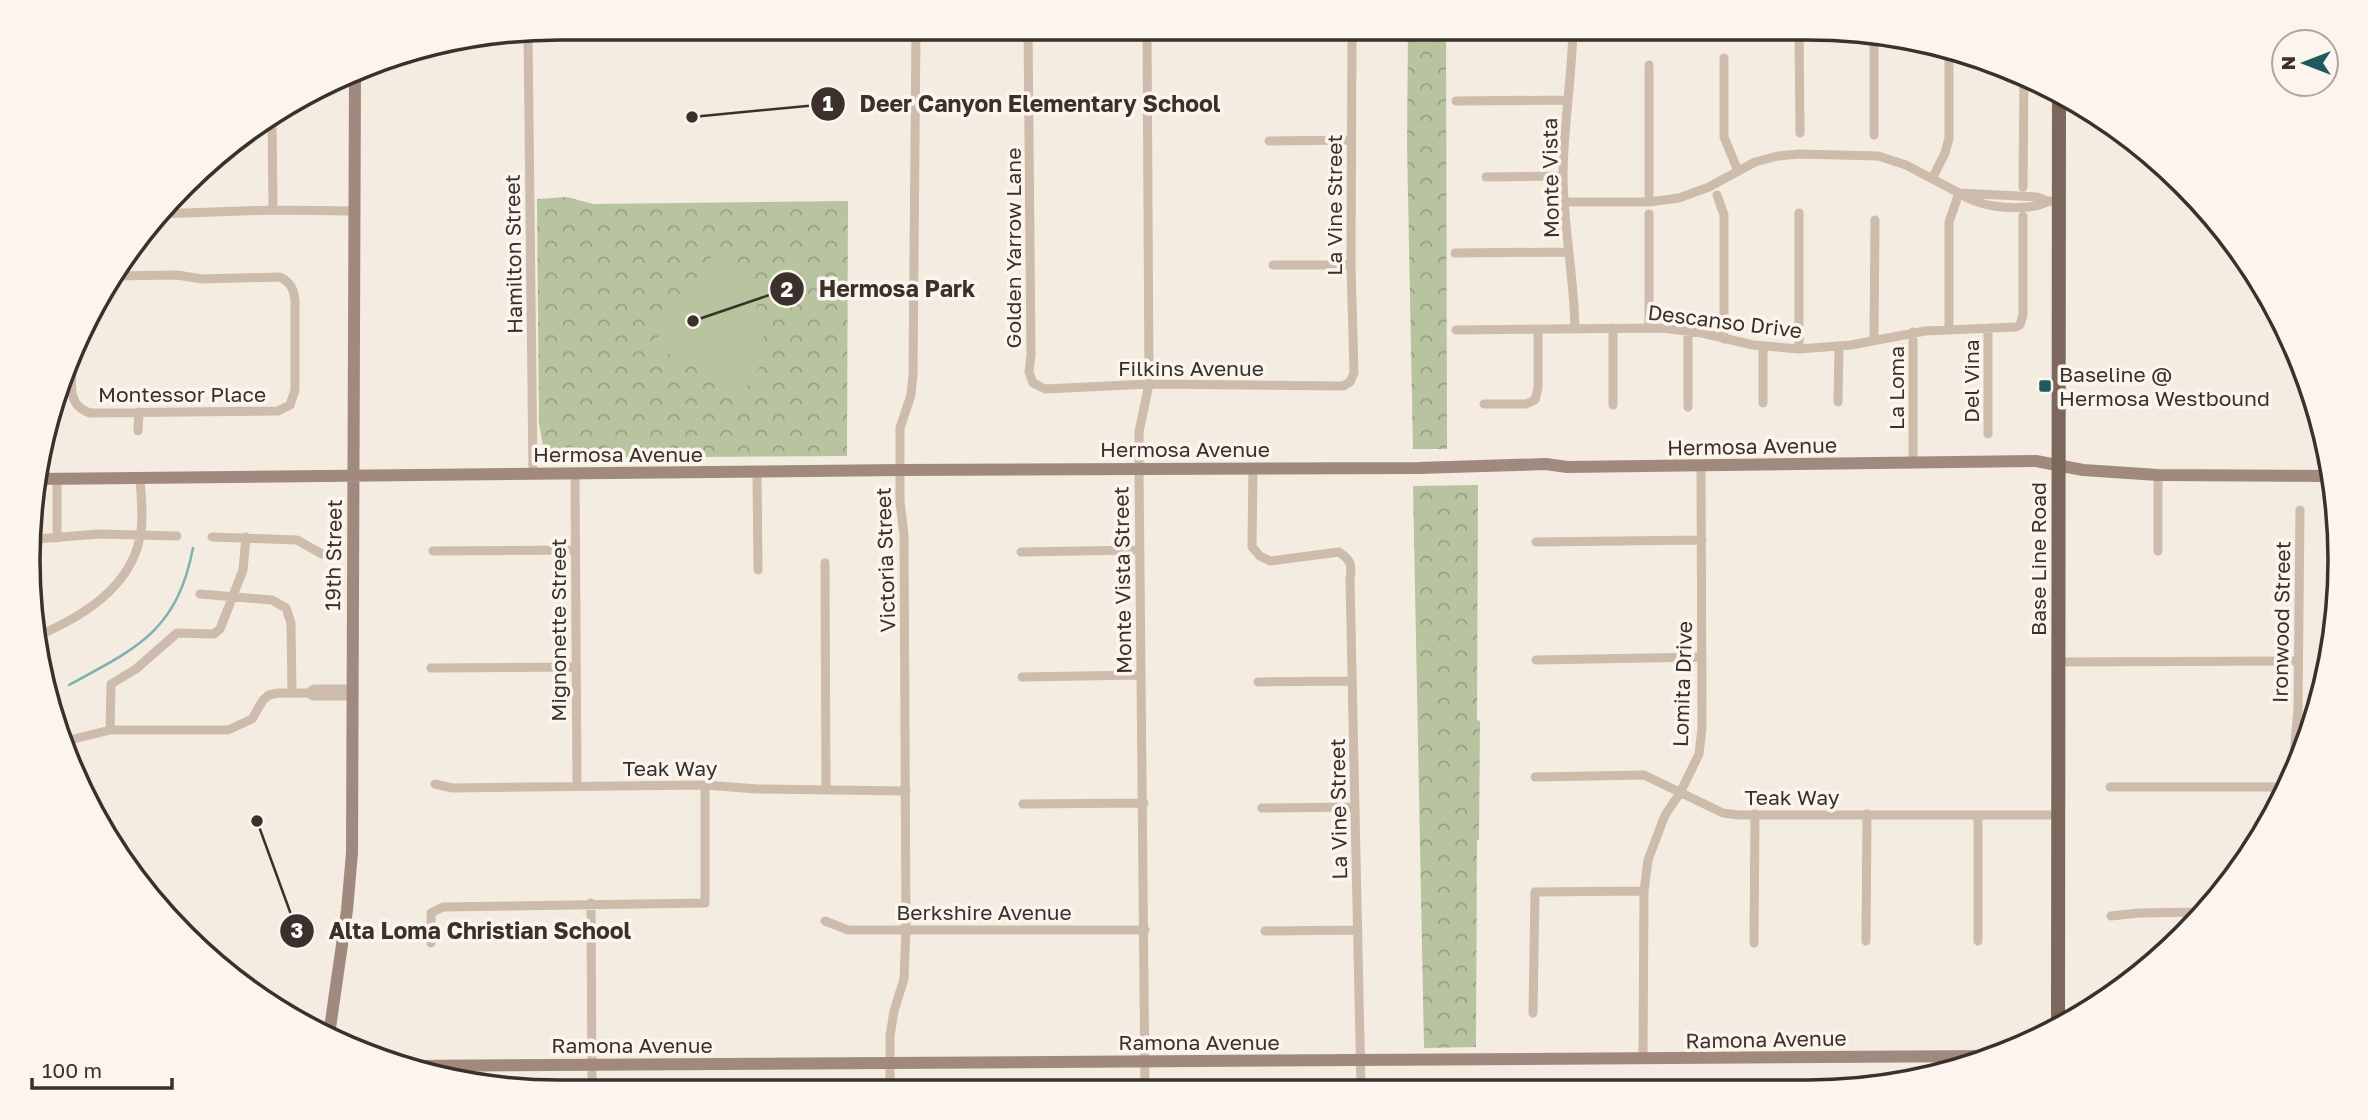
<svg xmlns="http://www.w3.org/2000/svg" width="2368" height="1120" font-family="'Golos Text',sans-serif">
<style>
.forest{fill:url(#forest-crowns)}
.pitch{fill:#b8c4a0}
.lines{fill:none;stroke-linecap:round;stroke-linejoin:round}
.stream{stroke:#7fb0b2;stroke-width:2.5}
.street{stroke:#cdbbac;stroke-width:9}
.secondary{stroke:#a18a7d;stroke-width:12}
.primary{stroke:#7d675c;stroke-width:14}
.poi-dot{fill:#1f5a5e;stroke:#fbf5ee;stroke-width:2.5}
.labels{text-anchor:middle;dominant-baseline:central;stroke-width:7;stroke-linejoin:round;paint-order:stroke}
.street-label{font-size:21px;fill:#3b302b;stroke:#fbf5ee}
.poi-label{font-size:21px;fill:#3b302b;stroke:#fbf5ee;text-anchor:start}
.rim{fill:none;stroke:#3b302b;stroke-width:3.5}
.leader{fill:none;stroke:#3b302b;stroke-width:2.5}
.callout-dot{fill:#3b302b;stroke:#fbf5ee;stroke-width:2.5}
.mark-label{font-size:21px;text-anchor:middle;font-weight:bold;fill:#fff}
.callout-label{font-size:23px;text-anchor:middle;font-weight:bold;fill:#3b302b;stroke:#fbf5ee;stroke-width:7;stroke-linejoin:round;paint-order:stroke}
</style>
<defs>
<pattern id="forest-crowns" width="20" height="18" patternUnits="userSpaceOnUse" patternTransform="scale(1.75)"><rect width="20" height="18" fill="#b8c4a0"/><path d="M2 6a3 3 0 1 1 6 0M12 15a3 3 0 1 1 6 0" fill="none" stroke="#97a083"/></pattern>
</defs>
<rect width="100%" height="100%" fill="#f4ebe1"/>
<!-- forest -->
<path class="forest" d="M1408 28H1446L1447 449H1413L1407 144Z
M567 197 593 204 848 201 847 456 549 458 544 451 539 424 537 199Z
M1478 485 1477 720 1480 721 1479 840H1477L1476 1047 1424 1048 1413 486Z"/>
<!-- pitch -->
<path class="pitch" d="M712 256 737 271 754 296 764 334 759 368 744 393 660 349 657 343 659 334Z"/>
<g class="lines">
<!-- stream -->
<path class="stream" d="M69 685C137 648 177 631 193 548"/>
<!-- street -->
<path class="street" d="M1028 28 1031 355 1029 372 1033 383 1045 389 1149 384 1343 386 1350 382 1354 373 1351 265 1352 28
M1573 28C1572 79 1563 128 1563 178 1564 229 1574 278 1575 328
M1799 28 1800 133
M528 33 533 474
M1874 35V135
M1724 58V137L1738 171
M1649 65V202
M1456 101 1568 100
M272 119 273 210
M1269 141 1351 140
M1486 177 1563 176
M1932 179 1945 153 1949 138V49
M2023 187 2024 75
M1959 193C1978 207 2011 210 2035 206 2041 205 2045 202 2051 201
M1717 195 1724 215V339
M1564 202H1649L1679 198 1709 187 1755 162 1778 156 1799 154 1878 156 1906 165 1959 193 2037 197 2047 201
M157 214 273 210 355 211
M1649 214V328
M1455 253 1568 252
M1273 265H1351
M1613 328V405
M1988 328V434
M1949 329V222L1959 193
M1456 330 1663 328 1702 333 1753 345 1799 349 1851 345 1925 331 2016 327 2020 325 2023 315V216
M1688 331V407
M1874 340 1875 220
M1763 347V403
M1799 349V213
M72 367C71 386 68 406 90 413L278 411 290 405 295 390V301C294 289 291 283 280 277L202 279 177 275 112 276
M1838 402 1839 346
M1484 404H1526L1535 400 1538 388V329
M138 431 139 412
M1913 463V332
M1253 468 1252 547 1260 556 1270 561 1339 552C1352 561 1352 565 1350 580L1361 1089
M575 473 577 786
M757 473 758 570
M2158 475V551
M212 537 297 540 322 554
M57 538V479
M36 539 99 534 177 536
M38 539V479
M1536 542 1702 540
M433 551 575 550
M1021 552 1139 550
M825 563 826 790
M200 594 272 600 286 608 291 623 292 693
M35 637C80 618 130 589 140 537 144 519 141 497 140 478
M1536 660 1702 657
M2059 662 2297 661
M431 668 576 667
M1022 677 1141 675
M1258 682 1352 681
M308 693 314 689H351
M110 730 111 684 136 669 177 633 214 634 220 629 243 570 246 537
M66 741 110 730H228L252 719 263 700 269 695 278 693H308L313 696H351
M1535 777 1644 775 1723 813 1738 815H2058
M2292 777 2298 709 2300 510
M435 784 452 788 705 785 757 789 906 791
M2110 787H2286
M1023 804 1144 803
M1262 808 1355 807
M1978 816V941
M591 903 592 1092
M2111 916 2139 913 2202 912
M825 921 848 930H1145
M1265 931 1358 930
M1866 941 1867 814
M431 943V913L443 907 705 903V785
M1754 943 1755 814
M1533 1013 1535 892 1644 891
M1643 1059 1644 891 1648 860 1665 815 1680 793 1699 754 1702 728 1701 467
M1145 1090 1139 469V432L1149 384 1147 28
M890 1091V1036L894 1011 904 979 906 930 904 535 900 501V428L911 395 913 375 916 28"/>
<!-- secondary -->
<path class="secondary" d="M38 479 900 470 1418 468 1546 464 1567 467 2036 461 2083 470 2158 475 2332 476
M329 1035 347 910 352 853 355 74
M404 1066 1994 1056"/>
<!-- primary -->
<path class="primary" d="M2058 1024 2059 94"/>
</g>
<!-- markers -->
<rect class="poi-dot" x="2038" y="379" width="14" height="14" rx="3.5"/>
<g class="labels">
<!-- street labels -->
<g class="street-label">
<text transform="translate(1550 178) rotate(-91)">Monte Vista</text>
<text transform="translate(1334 205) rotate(-90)">La Vine Street</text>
<text transform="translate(1013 248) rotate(-90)">Golden Yarrow Lane</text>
<text transform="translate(513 254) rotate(-91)">Hamilton Street</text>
<text transform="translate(1725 321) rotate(7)">Descanso Drive</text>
<text x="1191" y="368">Filkins Avenue</text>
<text transform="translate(1971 381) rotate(-90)">Del Vina</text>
<text transform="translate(1896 388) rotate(-90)">La Loma</text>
<text x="182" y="394">Montessor Place</text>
<text transform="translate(1752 446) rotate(-1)">Hermosa Avenue</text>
<text x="1185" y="449">Hermosa Avenue</text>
<text x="618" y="454">Hermosa Avenue</text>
<text transform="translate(333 555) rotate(-89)">19th Street</text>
<text transform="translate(2038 559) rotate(-90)">Base Line Road</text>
<text transform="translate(885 560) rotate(-92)">Victoria Street</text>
<text transform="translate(1122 580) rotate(-91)">Monte Vista Street</text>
<text transform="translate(2281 622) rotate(-89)">Ironwood Street</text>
<text transform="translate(558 630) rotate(-90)">Mignonette Street</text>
<text transform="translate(1682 684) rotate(-88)">Lomita Drive</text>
<text x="670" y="768">Teak Way</text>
<text x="1792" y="797">Teak Way</text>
<text transform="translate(1338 809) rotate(-91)">La Vine Street</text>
<text x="984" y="912">Berkshire Avenue</text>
<text transform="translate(1766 1039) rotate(-1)">Ramona Avenue</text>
<text x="1199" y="1042">Ramona Avenue</text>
<text x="632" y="1045">Ramona Avenue</text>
</g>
<!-- poi labels -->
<g class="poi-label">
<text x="2059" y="374">Baseline @<tspan x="2059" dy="24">Hermosa Westbound</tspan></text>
</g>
</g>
<!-- crop -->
<path d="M0 0H2368V1120H0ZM560 40H1808A520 520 0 0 1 2328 560V560A520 520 0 0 1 1808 1080H560A520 520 0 0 1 40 560V560A520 520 0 0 1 560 40Z" fill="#fbf5ee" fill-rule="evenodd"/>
<path class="rim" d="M560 40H1808A520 520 0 0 1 2328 560V560A520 520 0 0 1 1808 1080H560A520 520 0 0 1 40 560V560A520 520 0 0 1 560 40Z"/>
<!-- callouts -->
<path class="leader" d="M692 117L828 104M693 321L787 289M257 821L297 931"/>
<g class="callout-dot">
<circle cx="692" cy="117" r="7"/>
<circle cx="693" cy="321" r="7"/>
<circle cx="257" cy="821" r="7"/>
<circle cx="828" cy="104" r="18"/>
<circle cx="787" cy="289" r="18"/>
<circle cx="297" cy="931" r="18"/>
</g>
<g class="mark-label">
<text x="828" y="111">1</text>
<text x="787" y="297">2</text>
<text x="297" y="938">3</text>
</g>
<g class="callout-label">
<text x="1040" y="112">Deer Canyon Elementary School</text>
<text x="897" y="297">Hermosa Park</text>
<text x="480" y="939">Alta Loma Christian School</text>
</g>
<!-- north arrow -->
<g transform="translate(2305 63) rotate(270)"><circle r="33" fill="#fbf5ee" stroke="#aea6a0" stroke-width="2"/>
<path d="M0-5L12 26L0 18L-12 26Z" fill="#1f5a5e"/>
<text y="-10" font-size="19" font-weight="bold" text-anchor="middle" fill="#3b302b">N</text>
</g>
<!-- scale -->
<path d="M32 1078v10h140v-10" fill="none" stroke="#3b302b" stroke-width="3.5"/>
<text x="42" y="1078" font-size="21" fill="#3b302b" stroke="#fbf5ee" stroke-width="5" paint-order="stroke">100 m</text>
</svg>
